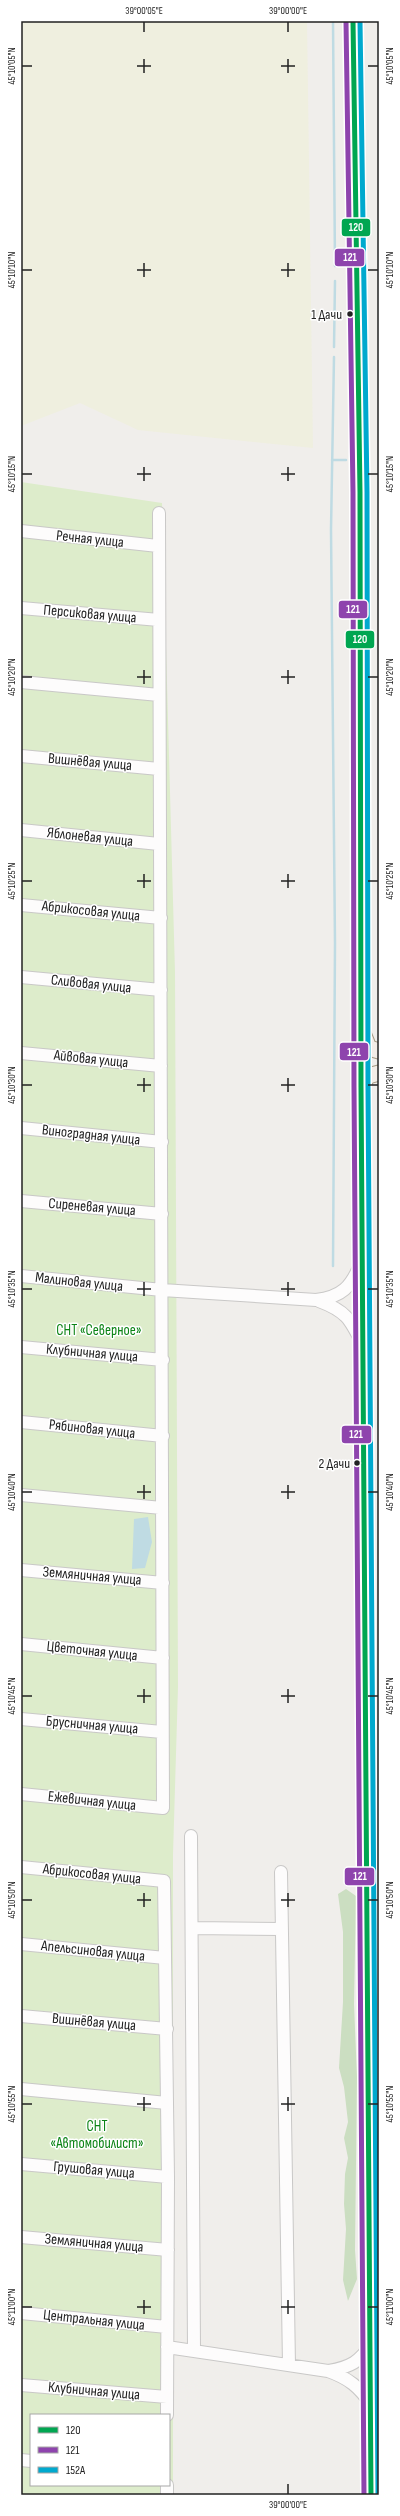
<svg xmlns="http://www.w3.org/2000/svg" width="400" height="2516" font-family="'Sofia Sans Condensed',sans-serif">
<style>
.farmland{fill:#efefdf}
.grass{fill:#ddeccb;fill-rule:evenodd}
.forest{fill:#cbdec1}
.water{fill:#bfdbe3}
.lines{fill:none;stroke-linecap:round;stroke-linejoin:round}
.stream{stroke:#bfdbe3;stroke-width:2.5}
.minor-casing{stroke:#c9c8c7;stroke-width:14}
.major-casing{stroke:#a79c86;stroke-width:17}
.minor{stroke:#fdfcfc;stroke-width:12}
.major{stroke:#f3ede7;stroke-width:15}
.bus-1-casing{stroke:#fff;stroke-width:8}
.bus-2-casing{stroke:#fff;stroke-width:8}
.bus-3-casing{stroke:#fff;stroke-width:8}
.bus-1{stroke:#00a651;stroke-width:5}
.bus-2{stroke:#8e44ad;stroke-width:5}
.bus-3{stroke:#00a9ce;stroke-width:5}
.ticks{fill:none;stroke:#222;stroke-width:1.5}
.bus-dot{fill:#222;stroke:#fff;stroke-width:1.5}
.labels{text-anchor:middle;dominant-baseline:central;stroke-width:3;stroke-linejoin:round;paint-order:stroke}
.bus-label{font-size:14px;fill:#222;stroke:#fff;text-anchor:end}
.street-label{font-size:15px;fill:#222;stroke:#fff}
.park-label{font-size:15px;fill:#0c8416;stroke:#fff}
.line-badge{stroke:#fff;stroke-width:1.5}
.badge-label{font-size:11px;text-anchor:middle;font-weight:bold;fill:#fff}
.neatline{fill:none;stroke:#222;stroke-width:1.5}
.ticks-label{font-size:10px;text-anchor:middle;fill:#222}
</style>
<rect width="100%" height="100%" fill="#f0eeeb"/>
<!-- farmland -->
<path class="farmland" d="M21 21H307L313 448 138 430 80 403 21 426Z"/>
<!-- grass -->
<path class="grass" d="M21 482 162 503 175 972 178 1687 173 1855V2495H21ZM31 2415H169V2485H31Z"/>
<!-- forest -->
<path class="forest" d="M346 1889 356 1896 354 2004 357 2077 355 2250 357 2279 348 2301 343 2280 346 2229 344 2204 345 2174 348 2158 344 2138 348 2122 344 2087 339 2068 343 2002V1932L338 1894Z"/>
<!-- water -->
<path class="water" d="M148 1517 152 1542 145 1568 132 1569 134 1519Z"/>
<g class="lines">
<!-- stream -->
<path class="stream" d="M333 21 335 266
M334 347 335 281
M332 460H346
M333 1266 335 943 331 530 334 357"/>
<!-- minor casing -->
<g class="minor-casing">
<path id="minor" d="M21 531 158 546
M21 608 159 620
M21 682 159 695
M21 756 159 769
M21 830 159 844
M21 905 161 918
M21 977 161 990
M21 1053 161 1066
M21 1128 162 1142
M21 1201 162 1214
M21 1276 162 1290 316 1300C342 1297 351 1287 361 1263
M319 1301C346 1311 350 1319 362 1343
M21 1347 163 1360
M21 1422 163 1436
M21 1495 162 1508
M21 1570 163 1583
M21 1644 163 1658
M21 1719 162 1732
M21 1794 163 1808 159 513
M191 1836 194 2351
M21 1867 164 1881 168 2177 167 2415
M281 1872 289 2365
M192 1928 281 1929
M21 1944 165 1958
M21 2016 167 2029
M21 2089 167 2103
M21 2164 168 2177
M21 2237 168 2250
M21 2313 167 2327
M167 2347 328 2371C348 2378 360 2387 371 2405
M329 2371C350 2367 360 2362 371 2344
M21 2385 167 2397
M21 2460 31 2461
M167 2495V2485"/>
</g>
<!-- major casing -->
<g class="major-casing">
<path id="major" d="M353 21 360 492 361 1087 371 2495
M363 1033 369 1048 379 1051
M361 1087 368 1076 379 1073"/>
</g>
<!-- minor -->
<use href="#minor" class="minor"/>
<!-- major -->
<use href="#major" class="major"/>
<!-- bus-1 casing -->
<g class="bus-1-casing">
<path id="bus-1" d="M353 21 360 492 361 1087 371 2495"/>
</g>
<!-- bus-2 casing -->
<g class="bus-2-casing">
<path id="bus-2" d="M346 21 353 492 354 1087 364 2495"/>
</g>
<!-- bus-3 casing -->
<g class="bus-3-casing">
<path id="bus-3" d="M360 21 367 492 368 1087 378 2495"/>
</g>
<!-- bus-1 -->
<use href="#bus-1" class="bus-1"/>
<!-- bus-2 -->
<use href="#bus-2" class="bus-2"/>
<!-- bus-3 -->
<use href="#bus-3" class="bus-3"/>
</g>
<!-- ticks -->
<path class="ticks" d="M144 22V32M288 22V32M144 59V73M288 59V73M22 66H32M137 66H151M281 66H295M368 66H378M144 263V277M288 263V277M22 270H32M137 270H151M281 270H295M368 270H378M144 467V481M288 467V481M22 474H32M137 474H151M281 474H295M368 474H378M144 670V684M288 670V684M22 677H32M137 677H151M281 677H295M368 677H378M144 874V888M288 874V888M22 881H32M137 881H151M281 881H295M368 881H378M144 1078V1092M288 1078V1092M22 1085H32M137 1085H151M281 1085H295M368 1085H378M144 1282V1296M288 1282V1296M22 1289H32M137 1289H151M281 1289H295M368 1289H378M144 1485V1499M288 1485V1499M22 1492H32M137 1492H151M281 1492H295M368 1492H378M144 1689V1703M288 1689V1703M22 1696H32M137 1696H151M281 1696H295M368 1696H378M144 1893V1907M288 1893V1907M22 1900H32M137 1900H151M281 1900H295M368 1900H378M144 2097V2111M288 2097V2111M22 2104H32M137 2104H151M281 2104H295M368 2104H378M144 2300V2314M288 2300V2314M22 2307H32M137 2307H151M281 2307H295M368 2307H378M288 2484V2494"/>
<!-- markers -->
<g class="bus-dot">
<circle cx="350" cy="314" r="3.5"/>
<circle cx="357" cy="1463" r="3.5"/>
</g>
<g class="labels">
<!-- bus labels -->
<g class="bus-label">
<text x="342" y="314">1 Дачи</text>
<text x="350" y="1463">2 Дачи</text>
</g>
<!-- street labels -->
<g class="street-label">
<text transform="translate(90 539) rotate(6)">Речная улица</text>
<text transform="translate(90 614) rotate(5)">Персиковая улица</text>
<text transform="translate(90 762) rotate(5)">Вишнёвая улица</text>
<text transform="translate(90 837) rotate(6)">Яблоневая улица</text>
<text transform="translate(91 911) rotate(6)">Абрикосовая улица</text>
<text transform="translate(91 984) rotate(6)">Сливовая улица</text>
<text transform="translate(91 1059) rotate(6)">Айвовая улица</text>
<text transform="translate(91 1135) rotate(6)">Виноградная улица</text>
<text transform="translate(92 1207) rotate(5)">Сиреневая улица</text>
<text transform="translate(79 1282) rotate(6)">Малиновая улица</text>
<text transform="translate(92 1353) rotate(5)">Клубничная улица</text>
<text transform="translate(92 1429) rotate(6)">Рябиновая улица</text>
<text transform="translate(92 1576) rotate(5)">Земляничная улица</text>
<text transform="translate(92 1651) rotate(6)">Цветочная улица</text>
<text transform="translate(92 1725) rotate(5)">Брусничная улица</text>
<text transform="translate(92 1801) rotate(6)">Ежевичная улица</text>
<text transform="translate(92 1874) rotate(6)">Абрикосовая улица</text>
<text transform="translate(93 1951) rotate(6)">Апельсиновая улица</text>
<text transform="translate(94 2022) rotate(5)">Вишнёвая улица</text>
<text transform="translate(94 2170) rotate(5)">Грушовая улица</text>
<text transform="translate(94 2243) rotate(5)">Земляничная улица</text>
<text transform="translate(94 2320) rotate(6)">Центральная улица</text>
<text transform="translate(94 2391) rotate(5)">Клубничная улица</text>
</g>
<!-- park labels -->
<g class="park-label">
<text x="99" y="1330">СНТ «Северное»</text>
<text x="97" y="2126">СНТ<tspan x="97" dy="17">«Автомобилист»</tspan></text>
</g>
</g>
<g class="line-badge">
<rect x="341" y="218" width="30" height="19" rx="4" fill="#00a651"/>
<rect x="334" y="248" width="31" height="19" rx="4" fill="#8e44ad"/>
<rect x="338" y="600" width="30" height="19" rx="4" fill="#8e44ad"/>
<rect x="345" y="630" width="30" height="19" rx="4" fill="#00a651"/>
<rect x="339" y="1042" width="30" height="19" rx="4" fill="#8e44ad"/>
<rect x="341" y="1425" width="31" height="19" rx="4" fill="#8e44ad"/>
<rect x="344" y="1867" width="31" height="19" rx="4" fill="#8e44ad"/>
</g>
<g class="badge-label">
<text x="356" y="231">120</text>
<text x="350" y="261">121</text>
<text x="353" y="613">121</text>
<text x="360" y="643">120</text>
<text x="354" y="1056">121</text>
<text x="356" y="1438">121</text>
<text x="360" y="1880">121</text>
</g>
<!-- border -->
<rect width="400" height="2516" fill="none" stroke="#ffffff" stroke-width="44"/>
<!-- legend -->
<rect x="30" y="2414" width="140" height="72" fill="#ffffff" stroke="#a7a7a7"/>
<rect x="38" y="2427" width="20" height="6" fill="#00a651" stroke="#a7a7a7"/>
<text x="66" y="2434" font-size="12" fill="#222222">120</text>
<rect x="38" y="2447" width="20" height="6" fill="#8e44ad" stroke="#a7a7a7"/>
<text x="66" y="2454" font-size="12" fill="#222222">121</text>
<rect x="38" y="2467" width="20" height="6" fill="#00a9ce" stroke="#a7a7a7"/>
<text x="66" y="2474" font-size="12" fill="#222222">152A</text>
<rect x="22" y="22" width="356" height="2472" class="neatline"/>
<g class="ticks-label">
<text x="144" y="14">39°00'05"E</text>
<text x="288" y="14">39°00'00"E</text>
<text transform="translate(389 66) rotate(-90)" y="4">45°10'05"N</text>
<text transform="translate(11 66) rotate(-90)" y="4">45°10'05"N</text>
<text transform="translate(11 270) rotate(-90)" y="4">45°10'10"N</text>
<text transform="translate(389 270) rotate(-90)" y="4">45°10'10"N</text>
<text transform="translate(11 474) rotate(-90)" y="4">45°10'15"N</text>
<text transform="translate(389 474) rotate(-90)" y="4">45°10'15"N</text>
<text transform="translate(11 677) rotate(-90)" y="4">45°10'20"N</text>
<text transform="translate(389 677) rotate(-90)" y="4">45°10'20"N</text>
<text transform="translate(389 881) rotate(-90)" y="4">45°10'25"N</text>
<text transform="translate(11 881) rotate(-90)" y="4">45°10'25"N</text>
<text transform="translate(11 1085) rotate(-90)" y="4">45°10'30"N</text>
<text transform="translate(389 1085) rotate(-90)" y="4">45°10'30"N</text>
<text transform="translate(11 1289) rotate(-90)" y="4">45°10'35"N</text>
<text transform="translate(389 1289) rotate(-90)" y="4">45°10'35"N</text>
<text transform="translate(11 1492) rotate(-90)" y="4">45°10'40"N</text>
<text transform="translate(389 1492) rotate(-90)" y="4">45°10'40"N</text>
<text transform="translate(389 1696) rotate(-90)" y="4">45°10'45"N</text>
<text transform="translate(11 1696) rotate(-90)" y="4">45°10'45"N</text>
<text transform="translate(389 1900) rotate(-90)" y="4">45°10'50"N</text>
<text transform="translate(11 1900) rotate(-90)" y="4">45°10'50"N</text>
<text transform="translate(389 2104) rotate(-90)" y="4">45°10'55"N</text>
<text transform="translate(11 2104) rotate(-90)" y="4">45°10'55"N</text>
<text transform="translate(389 2307) rotate(-90)" y="4">45°11'00"N</text>
<text transform="translate(11 2307) rotate(-90)" y="4">45°11'00"N</text>
<text x="288" y="2508">39°00'00"E</text>
</g>
</svg>
